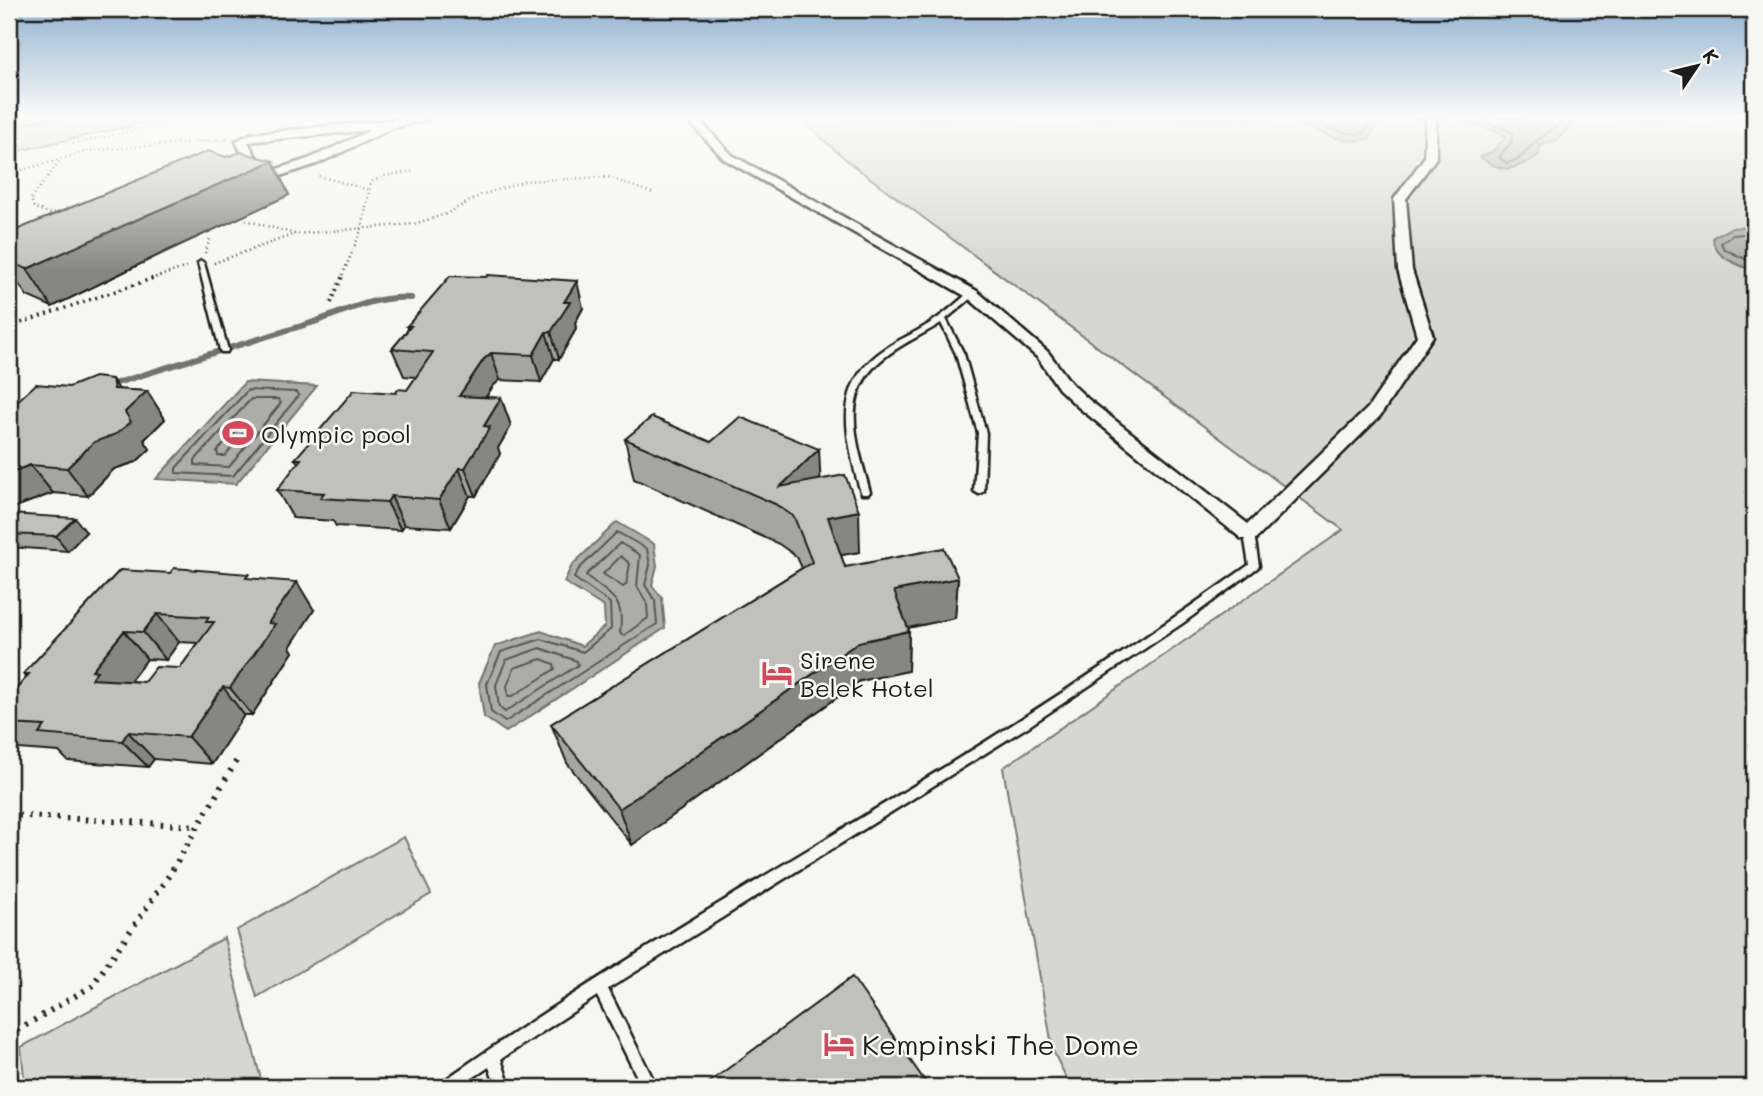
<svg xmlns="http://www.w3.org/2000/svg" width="1763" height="1096" font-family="Mali,sans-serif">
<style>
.green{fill:#d6d6d2;stroke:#797977;stroke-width:2}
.water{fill:#acaca9;stroke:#727271;stroke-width:2}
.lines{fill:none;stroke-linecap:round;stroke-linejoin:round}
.shore{stroke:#565654;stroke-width:2}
.stream{stroke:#727271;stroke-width:6}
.service-casing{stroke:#1c1c1c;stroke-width:5}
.minor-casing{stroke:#1c1c1c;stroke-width:5}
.path-far2{stroke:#1c1c1c;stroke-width:2.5;stroke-dasharray:1 3.5;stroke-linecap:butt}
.path-far1{stroke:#1c1c1c;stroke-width:3.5;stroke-dasharray:2 4.5;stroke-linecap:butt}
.path{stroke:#1c1c1c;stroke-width:6;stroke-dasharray:2.5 7;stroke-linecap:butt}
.service{fill:#f6f6f2;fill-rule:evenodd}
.minor{fill:#f6f6f2;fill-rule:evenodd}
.wall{fill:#a5a5a3;stroke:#1c1c1c;stroke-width:2;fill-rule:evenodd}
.shaded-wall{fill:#868684;stroke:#1c1c1c;stroke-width:2}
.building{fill:#c0c0bd;stroke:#1c1c1c;stroke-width:2;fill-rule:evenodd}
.labels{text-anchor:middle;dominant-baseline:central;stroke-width:5;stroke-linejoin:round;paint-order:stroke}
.poi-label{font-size:24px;fill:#1c1c1c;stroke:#f6f6f2;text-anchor:start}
.near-poi-label{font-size:28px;fill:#1c1c1c;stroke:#f6f6f2;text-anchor:start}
</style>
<rect width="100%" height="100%" fill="#f6f6f2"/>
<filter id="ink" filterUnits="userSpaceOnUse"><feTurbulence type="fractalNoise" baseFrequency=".0143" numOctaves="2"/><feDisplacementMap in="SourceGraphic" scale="14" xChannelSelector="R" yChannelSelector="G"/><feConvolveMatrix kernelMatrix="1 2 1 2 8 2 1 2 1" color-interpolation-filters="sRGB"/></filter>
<g filter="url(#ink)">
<!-- green -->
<path class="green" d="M48 118H165L9 153V127Z
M799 118H1754V1087H1071L1053 1051 1003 768 1343 530 850 163Z
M404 837 431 894 257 997 237 930Z
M224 938 263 1087H25L21 1047Z"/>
<!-- water -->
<path class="water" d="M1286 118H1385L1376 125 1370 138C1343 148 1310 127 1286 118Z
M1459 118H1569L1572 124 1557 140 1540 146 1539 155C1515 169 1505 176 1480 157L1492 152 1507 136Z
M1754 226V271C1737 264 1713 258 1713 237L1731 228Z
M245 382 317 386 236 484 156 479Z
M617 522 654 544 657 566 652 585 662 598 665 628 506 732 484 717 479 683 495 646 541 631 582 646 605 626 604 607 564 582 572 565Z"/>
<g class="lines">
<!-- shore -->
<path class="shore" d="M1302 118C1321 125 1344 137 1364 133L1373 118
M1477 118 1512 132V141L1499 157 1507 163C1527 159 1525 148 1538 140 1549 132 1555 129 1564 118
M1754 233 1733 235 1721 243 1724 249 1754 263
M248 390 296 392 299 395 233 476 176 473V468Z
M251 399H278L281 403 229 467 195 465V460Z
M243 425 245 431 225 456H218L217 451Z
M617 532 647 549 650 565 645 585 655 601 657 624 505 722 491 712 487 684 501 652 541 639 583 652 611 629 610 603 574 578 579 569Z
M620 543 640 555 637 586 647 604 648 618 623 636 620 633C625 595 609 597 586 575Z
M621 556 630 564 626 585 623 587 603 574Z
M540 648 577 661 578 665 505 712 499 707 496 685 506 660Z
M541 659 554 664 555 669 513 696H508L507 686 514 668Z"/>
<!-- stream -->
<path class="stream" d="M107 386C174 365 241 344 308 324 343 313 373 295 411 298"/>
<!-- service casing -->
<g class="service-casing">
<path id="service" d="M201 261 204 263 228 350 227 352H221L220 350 198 263Z
M969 292H975L976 294 946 319 964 354 986 433 984 491 979 494 974 491 978 433 956 354 941 323C924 334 905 342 889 354 837 391 856 440 870 492L868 494H862C856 480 853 463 850 447 842 406 848 374 885 349 898 340 913 334 927 325 942 316 956 304 969 292Z
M1249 531 1254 534 1259 566 1257 568 1183 623 1029 726 608 989 657 1087H642L597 996 501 1059 510 1087H496L489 1067 459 1087H440L442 1082C602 970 773 872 940 770 1046 705 1148 637 1249 565L1244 534Z"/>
</g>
<!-- minor casing -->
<g class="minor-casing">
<path id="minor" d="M408 118H432L393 128 317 164 274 178C255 173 243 160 236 141L250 134ZM371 130 308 159 274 170 258 160 248 142Z
M686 118H697L732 155 977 291 1048 352 1071 383 1089 400 1248 524 1368 408 1417 336 1398 270 1394 199 1424 158 1426 118H1436V158L1406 199 1412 270 1433 336 1380 416 1256 539H1242L1077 406 1059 389 1038 358 967 297 724 159Z"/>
</g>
<!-- path-far2 -->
<path class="path-far2" d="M9 124 28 118
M73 144 186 118
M59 162 31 199 34 208 49 213 63 212
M9 174 88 151 228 139
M319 176 369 190
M246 220 295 234 414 224 446 214 481 195 525 181 608 177 652 193
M205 253 210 239
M214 263 295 234
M151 279 187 267
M341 279 362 228 371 182 383 176 415 171"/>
<!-- path-far1 -->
<path class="path-far1" d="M331 303 342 277
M9 327 157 277"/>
<!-- path -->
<path class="path" d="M9 815 198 826
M9 1035 92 986 170 874 238 758"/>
<!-- service -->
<use href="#service" class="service"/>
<!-- minor -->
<use href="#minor" class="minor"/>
</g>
<!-- wall -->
<path class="wall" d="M226 157 273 161 289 195 167 251 52 307 27 296 9 270V233Z
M583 308 575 323 576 329 559 359H554L541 382 500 380 493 386 486 397 501 398 511 426 498 448 500 454 476 496H470L451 528 404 525 401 530 336 526 333 521 293 518 277 490 298 463 295 459 396 393 407 390 416 377 404 376 392 349 408 330 407 326Z
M69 387 147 391 165 419 144 440 150 449 136 462 114 469 88 496 53 493 10 509 13 405Z
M625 439 711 442 821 479 860 552 841 555 845 567 958 578 955 618 908 628 909 631 908 671 860 681 632 845 567 763 551 724 802 568 797 557 779 544 634 479Z
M9 514 86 532 68 551 9 547Z
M120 570 314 610 290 647 293 652 252 715H244L212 764 154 759 148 767 68 761 59 752 18 749 9 741V698L27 677 23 674ZM179 642 198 643 180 668 144 682 130 681 147 659 166 660Z"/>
<!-- shaded-wall -->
<path class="shaded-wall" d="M273 161 289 195 167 251 52 307 27 269 147 215Z
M577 281 583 308 575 323 576 329 559 359 551 332 564 302Z
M546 332 554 359 541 382 533 355Z
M491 353 500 380 493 386 469 423 459 396 484 359Z
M112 379 130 406 147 391 165 419 144 440 150 449 136 462 114 469 88 496 67 468 125 412 114 389Z
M501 398 511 426 498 448 500 454 476 496 465 468 484 426Z
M819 449 821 489 780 487Z
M30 465 53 493 10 509 9 507V473Z
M459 468 470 496 451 528 439 500Z
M391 496 404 525 401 530 387 502Z
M859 511 860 552 830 557 828 517Z
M75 518 86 532 68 551 56 536Z
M958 578 955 618 893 631 894 591Z
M297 582 314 610 290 647 293 652 252 715 230 688 268 623Z
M157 614 179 642 166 660 143 632Z
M124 631 147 659 119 695 91 679 92 670Z
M909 631 908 671 860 681 632 845 619 809 859 642Z
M223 687 244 715 212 764 188 737Z
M128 732 154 759 148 767 122 741Z"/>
<!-- building -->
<path class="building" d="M208 151 226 157 241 152 273 161 147 215 27 269 9 262V233Z
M488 275 577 281 564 302H570L551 332H546L533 355 491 353 484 359 459 396 501 398 484 426 490 427 465 468H459L439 500 391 496 387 502 320 498 324 493 277 490 301 459H295L354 390 396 393 398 389 407 390 433 352 392 349 411 326H407L450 276 486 277Z
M94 377 112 379 114 389 147 391 125 412 131 422 116 434 94 442 67 468 30 465 9 473V407L13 405 36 384 69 387Z
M652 417 711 442 740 417 819 449 780 487 845 475 859 511 828 517 845 567 944 548 958 578 894 591 909 631 859 642 619 809 551 724 812 562 794 517 775 504 625 439Z
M9 514 75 518 56 536 9 534Z
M174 568 249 574 246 578 297 582 268 623 275 624 230 688 223 687 188 737 128 732 122 741 39 734 45 726 9 724V698L29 674H23L120 570 170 573ZM157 614 209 617 206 622H214L180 668 156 667 144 682 91 679 97 671 92 670 124 631 143 632Z
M852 977 929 1087H703Z"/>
</g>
<!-- sky -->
<linearGradient id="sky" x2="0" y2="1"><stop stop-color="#90b1cf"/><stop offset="0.43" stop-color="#fbfbf9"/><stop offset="1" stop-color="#fbfbf9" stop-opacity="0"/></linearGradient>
<rect width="1763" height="272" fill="url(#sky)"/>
<!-- icons -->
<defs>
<g id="stadium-bare" transform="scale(2.415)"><path d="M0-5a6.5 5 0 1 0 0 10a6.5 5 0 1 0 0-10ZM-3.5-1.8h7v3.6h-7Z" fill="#d1495b" stroke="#f6f6f2" stroke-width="2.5" paint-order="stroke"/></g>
<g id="hotel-bare" transform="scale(2.415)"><path d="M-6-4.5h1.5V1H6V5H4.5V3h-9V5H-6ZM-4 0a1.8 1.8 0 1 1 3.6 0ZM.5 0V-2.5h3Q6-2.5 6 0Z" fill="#d1495b" stroke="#f6f6f2" stroke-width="2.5" paint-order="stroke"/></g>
</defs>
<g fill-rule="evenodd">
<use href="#stadium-bare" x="238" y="433"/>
<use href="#hotel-bare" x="777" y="673"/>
<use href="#hotel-bare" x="839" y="1044"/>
</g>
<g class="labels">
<!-- poi labels -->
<g class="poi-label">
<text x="261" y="433">Olympic pool</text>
<text x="800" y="659">Sirene<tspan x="800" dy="28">Belek Hotel</tspan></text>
</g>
<!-- near-poi labels -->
<g class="near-poi-label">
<text x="862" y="1044">Kempinski The Dome</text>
</g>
</g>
<!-- margin -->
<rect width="1763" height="1096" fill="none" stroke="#f6f6f2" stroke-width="35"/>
<rect x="18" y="18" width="1728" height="1061" fill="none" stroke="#1c1c1c" stroke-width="2.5" filter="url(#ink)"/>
<!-- north arrow -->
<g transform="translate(1697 66) rotate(55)" stroke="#f6f6f2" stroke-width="5" paint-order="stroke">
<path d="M0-5L12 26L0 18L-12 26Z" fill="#1c1c1c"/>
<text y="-10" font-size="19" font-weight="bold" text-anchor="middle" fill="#1c1c1c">K</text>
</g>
</svg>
